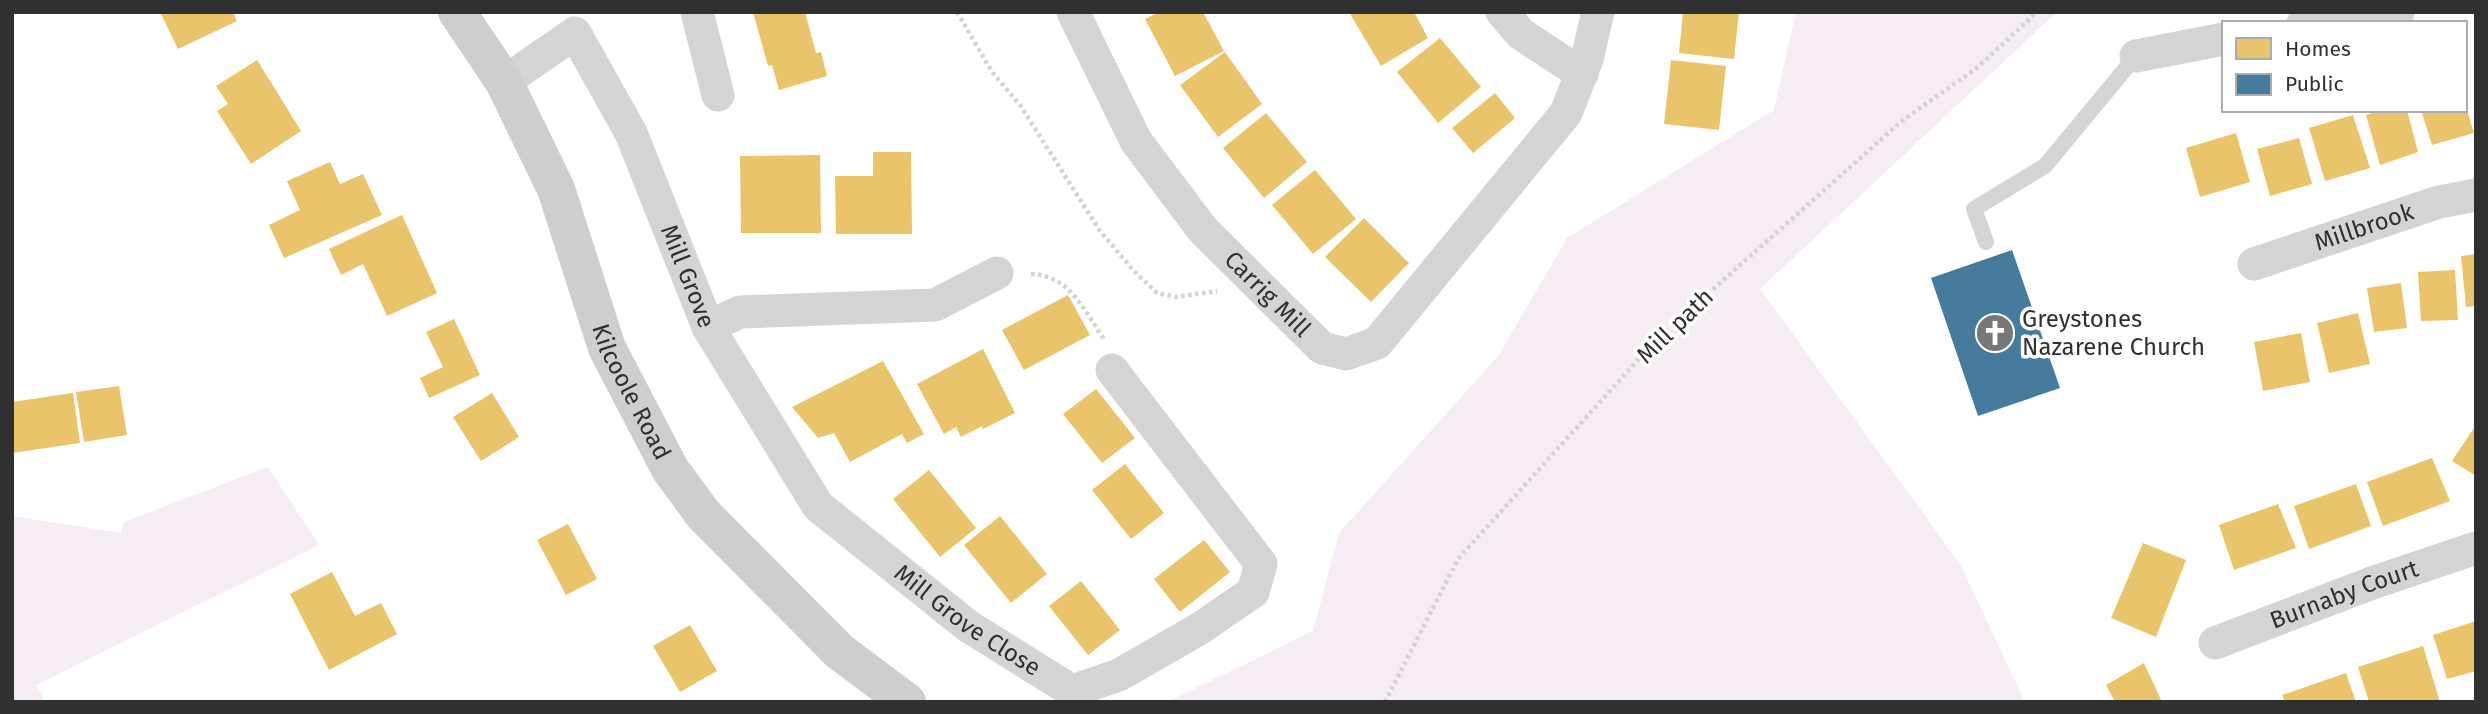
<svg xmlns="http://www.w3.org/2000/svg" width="2488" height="714" font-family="'Fira Sans',sans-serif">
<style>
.green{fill:#f5edf3}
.homes{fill:#e9c46a}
.public{fill:#457b9d}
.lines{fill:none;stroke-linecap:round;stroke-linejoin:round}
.path{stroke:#d3d3d3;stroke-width:4.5;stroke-dasharray:3.5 3.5;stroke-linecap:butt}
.service{stroke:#d4d4d4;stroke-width:16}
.minor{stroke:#d4d4d4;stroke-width:33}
.secondary{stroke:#cecece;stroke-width:38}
.labels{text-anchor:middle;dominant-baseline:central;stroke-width:7;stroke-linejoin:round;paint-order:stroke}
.street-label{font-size:24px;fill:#303030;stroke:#fff}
.poi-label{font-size:24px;fill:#303030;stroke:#fff;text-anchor:start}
</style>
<rect width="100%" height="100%" fill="#fff"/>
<!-- green -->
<path class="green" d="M1796 12H2057L1760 289 1960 564 2025 702H1167L1313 631 1339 533 1499 355 1567 238 1774 110Z
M268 467 319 545 36 685 45 702H12V516L121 533 124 522Z"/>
<!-- homes -->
<path class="homes" d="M160 12H233L237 21 178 49Z
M753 12H805L816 53 821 52 827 76 779 90 772 65 768 66Z
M1159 12H1203L1224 51 1175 76 1145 19Z
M1349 12H1414L1428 38 1381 66Z
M1683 12H1739L1734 59 1679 53Z
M1440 38 1481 87 1438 123 1397 72Z
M1225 52 1262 104 1218 137 1180 85Z
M257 60 301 131 251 164 217 111 228 104 216 86Z
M1671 60 1726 66 1719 130 1664 124Z
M1495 93 1515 118 1473 153 1452 128Z
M2383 110H2407L2418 152 2380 165 2366 115Z
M2421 110H2467L2474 133 2432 145Z
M1266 113 1307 162 1264 198 1223 148Z
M2353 115 2370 168 2325 181 2309 128Z
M2236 133 2250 182 2200 197 2186 148Z
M2299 138 2312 184 2270 196 2257 149Z
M873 152H911L912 234H836L835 176H873Z
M820 155 821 233H741L740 156Z
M330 162 340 184 363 174 382 215 284 258 269 225 300 210 287 181Z
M1315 170 1356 219 1313 254 1272 205Z
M402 215 437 293 387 316 363 264 341 275 329 249Z
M1364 218 1409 263 1371 302 1325 257Z
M2476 254V306L2466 307 2461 256Z
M2455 270 2458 320 2421 321 2418 272Z
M2401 283 2407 328 2374 332 2367 288Z
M1068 295 1090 335 1024 370 1002 330Z
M2358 313 2370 364 2329 373 2317 323Z
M454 319 480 375 429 398 420 378 443 367 426 332Z
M2301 333 2310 382 2263 391 2254 342Z
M983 349 1015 413 983 429 982 426 961 437 956 427 944 434 917 384Z
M883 361 924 434 907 443 902 434 850 462 834 433 818 438 792 407Z
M119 386 127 435 84 442 76 392Z
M1096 389 1135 438 1102 463 1063 414Z
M73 393 80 443 12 453V402Z
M492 393 519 437 481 461 453 417Z
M2476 425V476L2452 461Z
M2432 458 2450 501 2383 526 2367 482Z
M1125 464 1164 513 1131 539 1092 490Z
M929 470 976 528 940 557 893 499Z
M2356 484 2371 526 2309 549 2294 506Z
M2278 504 2296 548 2234 570 2219 525Z
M1000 516 1047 574 1011 603 964 545Z
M568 524 597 579 566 595 537 540Z
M1204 540 1230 572 1180 612 1154 579Z
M2143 543 2186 560 2156 637 2111 618Z
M332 572 355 616 381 603 397 634 329 670 290 594Z
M1081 581 1120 630 1088 655 1049 606Z
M2476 621V671L2447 679 2433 635Z
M690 625 717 671 680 692 653 646Z
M2423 646 2440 702H2369L2358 667Z
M2144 663 2162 702H2115L2106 685Z
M2346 673 2356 702H2285L2282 695Z"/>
<!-- public -->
<path class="public" d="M2012 250 2060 388 1978 416 1931 278Z"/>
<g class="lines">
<!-- path -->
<path class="path" d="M957 12 992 72 1020 105 1100 231 1133 270 1157 293 1176 297 1217 291
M1031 274C1069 275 1084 310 1104 339
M1385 702 1458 559 1656 340 1903 120 1977 68 2037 12"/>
<!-- service -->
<path class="service" d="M1986 242 1974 209 2045 166 2136 56"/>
<!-- minor -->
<g class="minor">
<path d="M697 12 718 95"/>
<path id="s1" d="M1073 12 1136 141 1203 230 1322 348 1346 354 1377 343 1566 113 1587 59 1598 12"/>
<path d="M1502 12 1521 34 1582 74"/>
<path d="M2303 23 2398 12"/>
<path d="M2136 56 2224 39"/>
<path id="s2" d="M504 82 575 33 631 133 708 327 818 506 968 626 1072 691 1119 675 1199 629 1253 592 1261 564 1112 370"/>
<path id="s3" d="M2254 264 2439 202 2476 195"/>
<path d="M708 327 740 312 935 305 997 273"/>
<path id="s4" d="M2215 643 2372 583 2476 548"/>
</g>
<!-- secondary -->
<path class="secondary" id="s5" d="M457 12 504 82 556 189 607 348 670 469 703 514 839 651 907 702"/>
</g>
<!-- icons -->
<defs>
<g id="church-disc" transform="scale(2.0125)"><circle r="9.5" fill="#787878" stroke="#fff"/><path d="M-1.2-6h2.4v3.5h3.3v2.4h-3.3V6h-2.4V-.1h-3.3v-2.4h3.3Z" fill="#fff"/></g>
</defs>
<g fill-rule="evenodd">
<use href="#church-disc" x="1995" y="333"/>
</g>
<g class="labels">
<!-- street labels -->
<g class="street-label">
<text stroke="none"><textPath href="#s3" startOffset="116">Millbrook</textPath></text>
<text stroke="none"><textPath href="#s2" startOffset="355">Mill Grove</textPath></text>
<text stroke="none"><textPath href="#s1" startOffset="346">Carrig Mill</textPath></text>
<text transform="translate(1675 326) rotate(-44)">Mill path</text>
<text stroke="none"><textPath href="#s5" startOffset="420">Kilcoole Road</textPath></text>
<text stroke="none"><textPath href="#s4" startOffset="138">Burnaby Court</textPath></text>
<text stroke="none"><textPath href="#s2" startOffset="808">Mill Grove Close</textPath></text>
</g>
<!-- poi labels -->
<g class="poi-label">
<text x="2022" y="319">Greystones<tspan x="2022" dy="28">Nazarene Church</tspan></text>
</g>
</g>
<!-- border -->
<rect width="2488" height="714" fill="none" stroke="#303030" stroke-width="28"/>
<!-- legend -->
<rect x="2222" y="21" width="245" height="91" fill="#ffffff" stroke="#acacac" stroke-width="2"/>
<rect x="2236" y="38" width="35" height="21" fill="#e9c46a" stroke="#acacac" stroke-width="2"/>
<text x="2285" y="56" font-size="21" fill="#303030">Homes</text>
<rect x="2236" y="74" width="35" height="21" fill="#457b9d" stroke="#acacac" stroke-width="2"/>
<text x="2285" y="91" font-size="21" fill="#303030">Public</text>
</svg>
